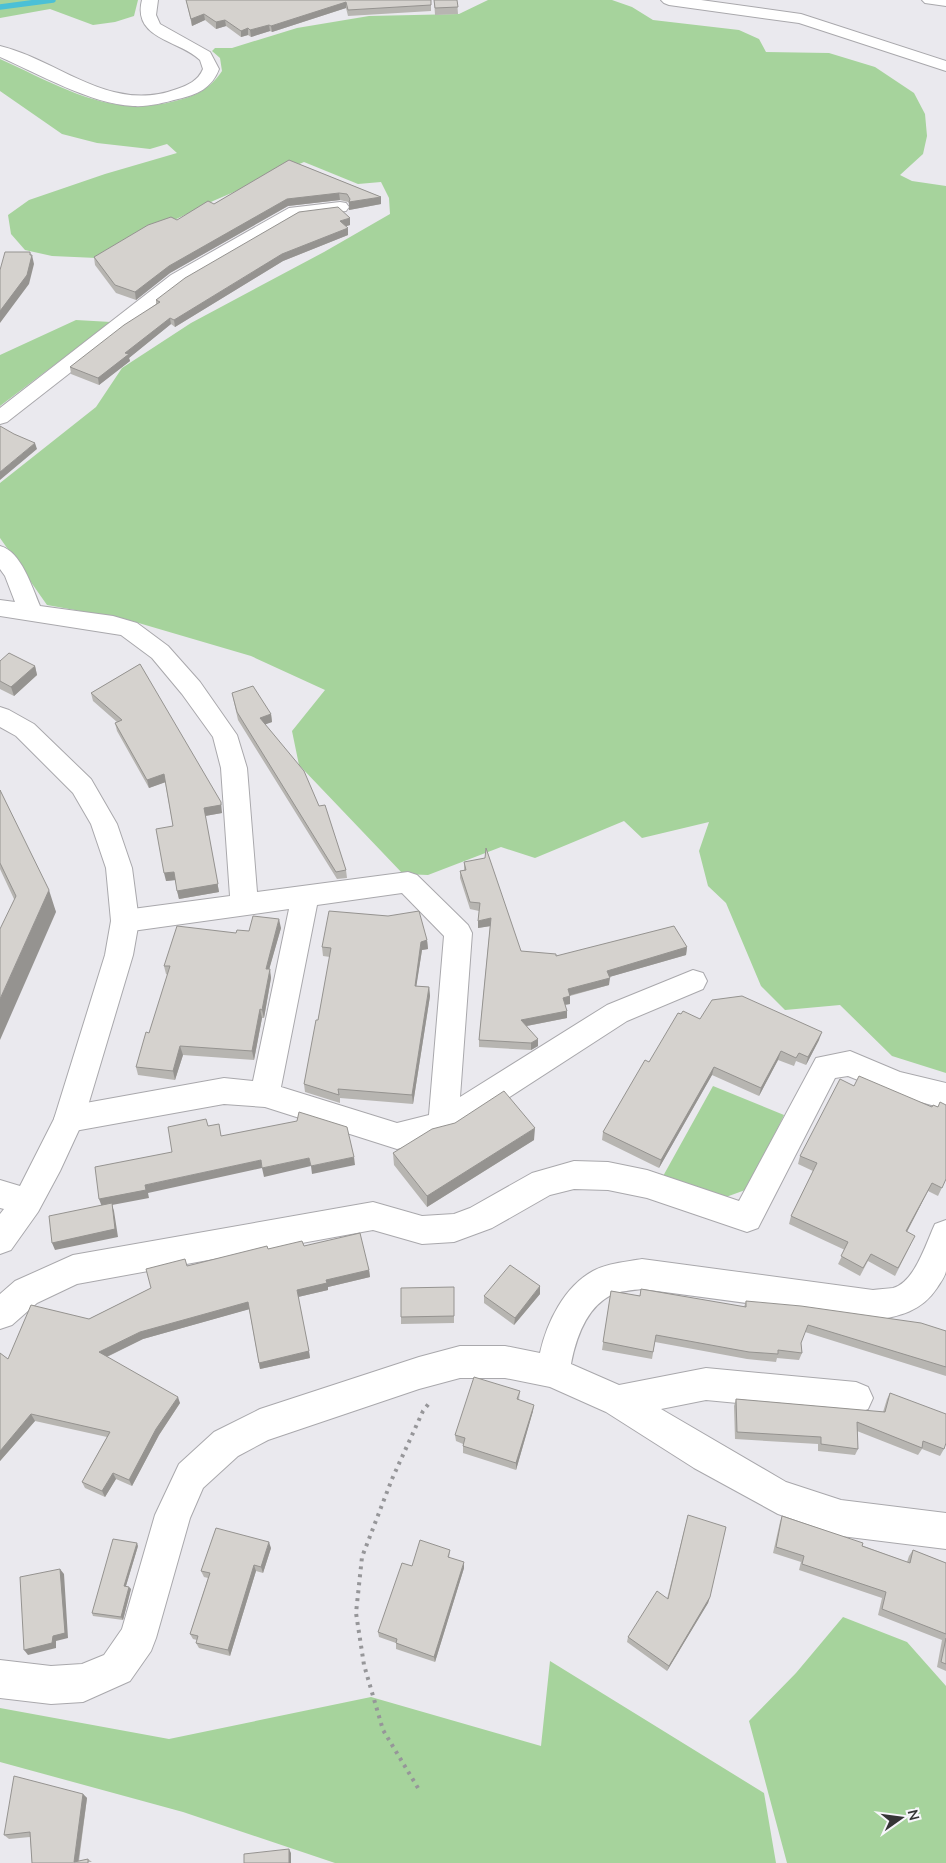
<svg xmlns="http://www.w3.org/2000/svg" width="946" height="1863" font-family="Mulish,sans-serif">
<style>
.green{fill:#a6d39c}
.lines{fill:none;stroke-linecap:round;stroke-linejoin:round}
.stream{stroke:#4bc0d6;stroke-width:5.5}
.minor-casing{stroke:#a9a8ac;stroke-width:2}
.tertiary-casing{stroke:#a9a8ac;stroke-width:2}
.path{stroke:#969699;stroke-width:4;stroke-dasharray:3 5;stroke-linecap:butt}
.minor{fill:#fff;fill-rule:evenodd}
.tertiary{fill:#fff;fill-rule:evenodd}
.wall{fill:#b7b5b1}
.shaded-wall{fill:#959390}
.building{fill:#d5d2ce;stroke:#959390}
</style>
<rect width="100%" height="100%" fill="#eae9ee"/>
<!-- green -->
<path class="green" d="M0 0H138L134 16 115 22 93 25 50 9 0 18Z
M488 0H612L632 7 653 20 739 30 759 39 766 52 829 53 875 67 914 93 925 114 927 136 923 154 900 175 912 181 946 186V1073L892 1056 840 1005 785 1010 761 986 726 903 708 886 699 851 709 822 642 838 624 821 535 858 501 847 428 875 403 874 299 765 292 731 325 690 251 656 125 619 47 605 0 538V483L96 407 122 368 191 323 324 252 390 214 389 198 381 182 358 184 304 162 213 201 97 258 52 256 25 250 11 234 8 215 29 200 105 174 177 153 167 144 150 149 97 143 62 134 0 91V59C58 85 110 119 175 101 196 96 210 89 222 71L220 58 212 51 215 48H232L297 28 369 16 459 14Z
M76 320 111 322 0 406V355Z
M713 1086 784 1115 748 1189 726 1197 662 1178Z
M843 1617 907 1642 946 1686V1863H787L749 1721 796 1673Z
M550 1661 764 1793 776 1863H335L183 1812 0 1762V1708L169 1739 371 1697 541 1746Z"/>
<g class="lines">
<!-- stream -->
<path class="stream" d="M0 7 53 0"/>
<!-- minor casing -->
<g class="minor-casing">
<path id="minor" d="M340 202 346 203 349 207 346 211 299 217 185 283 7 422 0 424V408L171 275 289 208Z
M0 546C21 551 32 587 40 606L113 616 137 623 168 646 200 682 237 735 247 768 257 892 408 872 417 875 468 925 472 933 460 1097 607 1005 693 970 703 973 707 981 703 989 627 1021 454 1133 397 1149 265 1107 224 1104 69 1132 58 1128 54 1119 58 1110 69 1106 224 1078 253 1081 289 909 125 932 115 929 111 921 115 913 125 910 230 896 221 768 213 737 182 694 152 658 121 635 0 616V600L15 602 5 576 0 569ZM402 893 444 936 429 1115 397 1123 281 1087 317 905Z
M850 1051 900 1072 946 1083V1109L895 1095 848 1076 835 1078 758 1228 747 1232 647 1198 608 1190 574 1189 550 1195 492 1228 454 1242 422 1244 373 1230 77 1284 37 1303 12 1325 0 1329V1294L15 1281 73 1255 373 1202 422 1216 454 1214 470 1208 532 1173 574 1161 608 1162 647 1170 739 1201 816 1058Z
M946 1220C946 1236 946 1255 946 1271 945 1277 940 1283 937 1288 922 1311 899 1317 873 1320L642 1289C633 1290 619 1291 611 1295 586 1308 576 1338 571 1364L619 1385 706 1368 856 1382 868 1387 873 1398 868 1409 856 1414 706 1400 661 1409 786 1482 841 1500 946 1513V1549L841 1536 778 1514 694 1468 606 1412 550 1387 505 1378H460L419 1389 268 1440 238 1456 203 1488 190 1518 156 1638 151 1651 130 1681 83 1702 51 1704 0 1698V1660L51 1666 82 1664 104 1655 122 1629 155 1515 179 1464 214 1432 260 1409 419 1357 460 1346H505L540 1353C547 1322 564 1287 593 1271 607 1263 626 1262 642 1259L873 1290C879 1289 886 1289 893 1288 915 1282 926 1243 935 1224Z"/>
</g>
<!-- tertiary casing -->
<g class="tertiary-casing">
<path id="tertiary" d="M142 0H158L156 15 160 24 210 52 219 69C212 88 197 95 178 99 163 103 148 107 133 106 91 104 39 74 0 57V46C61 61 110 114 177 89 188 85 198 81 203 69L200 60C179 40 132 39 142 0Z
M661 0H701L801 14 946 61V71L799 23 669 5 664 3Z
M922 0H946V6L925 3Z
M0 707 9 710 34 724 91 779 117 824 132 868 139 921 133 955 84 1119 60 1171 38 1212 11 1250 0 1254V1214L4 1209 0 1208V1180L20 1186 54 1119 105 955 111 921 106 868 91 824 73 793 16 736 0 727Z"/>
</g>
<!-- path -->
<path class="path" d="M418 1788 383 1730 364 1665 356 1613 362 1557 392 1479 423 1411 430 1402"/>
<!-- minor -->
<use href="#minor" class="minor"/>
<!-- tertiary -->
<use href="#tertiary" class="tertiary"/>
</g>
<!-- wall -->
<path class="wall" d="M186 0H431V11L348 16 346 8 272 32 270 31 251 37 248 35 241 37 226 26 216 29 205 20 192 26Z
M434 0H457L458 14 435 15Z
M289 160 381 197V204L349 210V204L348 202 340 200 288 206 170 273 136 300 116 293 95 265 94 257 214 204Z
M299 212 350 225 346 226 348 235 283 261 175 327 171 324 129 358 130 361 99 385 71 374 70 367 156 304V300Z
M0 661 35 666 37 675 14 696 0 689Z
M140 664 222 813 205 816 219 892 179 899 175 880 166 881 173 826 165 782 149 788 117 731 115 723 117 722 93 701 91 693Z
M232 693 271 714 272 722 265 724 346 870 347 878 337 879 238 720Z
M0 790 56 912 14 899 0 869Z
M464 862 521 951 556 956 687 947 686 955 609 977V985L570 996V1004L565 1005 567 1011V1018L527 1026 538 1046 531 1050 479 1047V1040L490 926 478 928 479 911 470 909 460 878V871L464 870Z
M281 928 269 969 271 978 264 1018H262L254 1060 183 1055 175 1080 138 1075 136 1067 149 1033 168 975 166 974 164 966 236 933Z
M427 940 428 949 422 950 416 986 429 987 430 996 413 1104 340 1098V1103L305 1092 304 1084 318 1020 330 957 323 956 322 947Z
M700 1019 819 1040 806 1065 796 1061 794 1066 778 1060 759 1096 712 1075 659 1168 602 1140 603 1132 649 1062Z
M854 1086 932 1107 946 1179 938 1196 928 1191 907 1232 911 1244 895 1276 868 1261 860 1276 838 1264 845 1250 789 1224 791 1216 813 1171 798 1164 800 1156Z
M534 1140 427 1207 394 1165 393 1153Z
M304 1246 369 1270 370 1277 328 1287V1290L298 1297 310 1358 260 1369 249 1309 143 1339 107 1357 180 1403 159 1435 132 1486 116 1479 105 1497 85 1488 82 1482 107 1437 35 1421 0 1461V1353L8 1359 151 1288 188 1266 268 1249Z
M454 1287V1323L401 1324V1317Z
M641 1289 744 1307 746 1301 946 1331V1376L805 1332 801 1343 802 1353 799 1360 777 1358 776 1362 747 1359 655 1342 652 1359 602 1350 611 1291 640 1296Z
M540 1294 514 1325 484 1303V1296Z
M520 1391 519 1400 533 1411 516 1470 463 1453V1444L456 1441 455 1435Z
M890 1393 944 1449 940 1456 922 1449 918 1455 857 1431 858 1449 855 1455 818 1451V1444L735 1439 734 1406 736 1399 883 1412 887 1399Z
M688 1515 710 1597 708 1603 667 1671 627 1642 628 1637 667 1599Z
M782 1516 907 1562 909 1556 913 1550 946 1563V1671L937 1667 942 1640 878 1615 882 1598 799 1570 801 1562 773 1553 780 1522Z
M138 1546 126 1586 131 1589 123 1620 93 1616 92 1613Z
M271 1548 263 1573 256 1571 230 1656 199 1648 196 1643 197 1640 193 1639 190 1634 208 1578 204 1577 201 1571Z
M450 1550 449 1558 464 1568 435 1662 396 1649V1643L379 1637 378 1632 412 1566Z
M83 1794 87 1798 79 1861 88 1859 92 1862 32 1863 30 1837 9 1839 4 1835Z"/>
<!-- shaded-wall -->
<path class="shaded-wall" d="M346 2V8L272 32 271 26Z
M204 14 205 20 192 26 191 19Z
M225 20 226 26 216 29V22Z
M269 25 270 31 251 37 250 30Z
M248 28V35L241 37V31Z
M339 193 340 200 288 206 170 273 136 300 135 292 169 266 287 199Z
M381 197V204L349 210V202Z
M350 218V225L340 228V221Z
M348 228V235L283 261 175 327 174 320 282 254Z
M30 252 31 257 32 255 34 264 29 284 0 323V311Z
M170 318 171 324 129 358 130 361 99 385 98 378 125 353Z
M35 443 37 449 0 480V472Z
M35 666 37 675 14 696 11 687Z
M271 714 272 722 261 726 260 718Z
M164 774 166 782 149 788 147 780Z
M221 802 222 813 205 816 219 892 179 899 177 891 204 808Z
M174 872 176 880 166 881 164 873Z
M49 890 56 912 0 1040V999Z
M491 918V926L478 928V921Z
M279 919 281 928 267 977 266 969Z
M427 940 428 949 422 950 415 995V986L421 942Z
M687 947 686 955 606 978 607 971Z
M270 969 271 978 264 1018 262 1010Z
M610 978 609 985 567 996 568 989Z
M429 987 430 996 413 1104 412 1095Z
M570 996V1004L562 1005 563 998Z
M260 1009 262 1018 254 1060 252 1051Z
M567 1011V1018L521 1027V1020Z
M822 1032 819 1040 806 1065 808 1057Z
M538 1039V1046L531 1050V1043Z
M180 1046 183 1055 175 1080 173 1071Z
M781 1051 778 1060 759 1096 761 1088Z
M714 1067 712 1075 659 1168 661 1160Z
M535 1128 534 1140 427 1207V1196Z
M354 1157 355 1165 312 1174 311 1166Z
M309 1158 311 1166 264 1177 262 1168Z
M261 1160 262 1168 148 1193 149 1198 112 1205 114 1211 118 1237 55 1250 52 1243 102 1207 99 1199 145 1185Z
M932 1183 928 1191 903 1239 906 1231Z
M369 1270 370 1277 328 1287V1290L298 1297 297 1290 326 1280Z
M540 1286V1294L514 1325 515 1318Z
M248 1302 250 1309 143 1339 102 1359 99 1352 140 1332Z
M309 1351 310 1358 260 1369 259 1363Z
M178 1397 180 1403 159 1435 132 1486 129 1480 156 1429Z
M534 1405 533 1411 516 1470V1463Z
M31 1414 35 1421 0 1461V1451Z
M113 1473 116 1479 105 1497 102 1491Z
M269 1542 271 1548 263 1573 261 1567Z
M137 1543 138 1546 125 1589 124 1586Z
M464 1562V1568L435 1662 434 1657Z
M254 1565 256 1571 230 1656 228 1650Z
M60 1569 64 1574 68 1638 56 1641V1648L28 1655 24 1650 53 1636Z
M129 1587 131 1589 123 1620 121 1617Z
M710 1597 708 1603 667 1671 669 1666Z
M83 1794 87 1798 78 1863 74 1862Z
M289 1849 291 1853V1863H289Z"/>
<!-- building -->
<path class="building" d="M186 0H431V5L348 10 346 2 271 26 269 25 250 30 248 28 241 31 225 20 216 22 204 14 191 19Z
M434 0H457L458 7 435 8Z
M289 160 381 197 349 202 350 199 347 194 339 193 287 199 169 266 135 292 115 285 94 257 148 225 171 217 177 220 208 201 214 204Z
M338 207 350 218 340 221 348 228 282 254 174 320 170 318 125 353 129 354 98 378 70 367 124 325 160 302 156 300 185 278 299 212Z
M5 252H30V255H32L27 275 0 311V270Z
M0 426 14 434 35 443 0 472Z
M9 653 35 666 11 687 0 681V661Z
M140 664 221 802V805L204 808 218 884 177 891 174 872 164 873 156 829 173 826 164 774 147 780 115 723 122 720 91 693Z
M253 686 271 714 260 718 304 771 319 806 325 805 346 870 336 872 237 712 232 693Z
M0 790 49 890 0 999V929L16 896 0 863Z
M486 848 521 951 556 954V956L674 926 687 947 607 971 610 978 568 989 570 996 563 998 567 1011 521 1020 538 1039 531 1043 479 1040 491 918 478 921 480 903 470 902 460 871 466 870 464 862 485 858Z
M329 911 388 916 419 911 427 940 421 942 415 986 429 987 412 1095 338 1089 339 1095 304 1084 316 1020H318L331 948 322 947Z
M253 916 279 919 266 969H270L262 1010 260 1009 252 1051 180 1046 173 1071 136 1067 146 1032 149 1033 170 966H164L177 926 236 933 237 930 249 931Z
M742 996 822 1032 808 1057 799 1053 796 1058 781 1051 761 1088 714 1067 661 1160 603 1132 645 1060 649 1062 678 1013 681 1014 683 1011 700 1019 712 1000Z
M859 1076 932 1107 933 1105 938 1107 940 1102 946 1105V1179L942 1188 932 1183 906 1231 915 1236 898 1268 871 1254 863 1268 841 1256 848 1242 791 1216 817 1163 800 1156 840 1079 854 1086Z
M504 1091 535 1128 427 1196 393 1153 432 1129 455 1123Z
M299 1112 347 1127 354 1157 311 1166 309 1158 262 1168 261 1160 145 1185 146 1190 99 1199 95 1167 172 1152 168 1127 206 1119 208 1126 219 1124 221 1136 297 1121Z
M112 1203 115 1229 52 1243 49 1216Z
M360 1233 369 1270 326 1280 327 1283 297 1290 309 1351 259 1363 248 1302 140 1332 99 1352 178 1397 156 1429 129 1480 113 1473 102 1491 82 1482 110 1432 31 1414 0 1451V1353L8 1359 31 1305 89 1319 151 1288 146 1269 185 1259 187 1266 267 1246 268 1249 302 1241 304 1246Z
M510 1265 540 1286 515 1318 484 1296Z
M454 1287V1316L401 1317V1288Z
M641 1289 746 1307V1301L801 1306 921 1323 946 1331V1367L808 1325 801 1343 802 1353 778 1350V1354L749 1352 656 1335 653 1352 603 1342 611 1291 640 1296Z
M474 1377 520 1391 517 1399 534 1405 516 1463 463 1446 465 1438 455 1435Z
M890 1393 946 1414V1443L944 1449 923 1441 922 1448 857 1422 858 1449 821 1444V1437L737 1432 736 1399 885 1412Z
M688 1515 726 1527 710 1597 669 1666 628 1637 657 1591 668 1599Z
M782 1516 863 1543 862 1546 910 1563 913 1550 946 1563V1634L882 1609 886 1592 802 1564 804 1556 776 1547Z
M216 1528 269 1542 261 1567 254 1565 228 1650 196 1643 198 1636 190 1634 210 1573 201 1571Z
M113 1539 137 1543 124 1586 129 1587 121 1617 92 1613Z
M420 1540 450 1550 448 1557 464 1562 434 1657 396 1643 397 1639 378 1632 402 1563 412 1566Z
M60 1569 65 1633 53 1636 52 1643 24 1650 20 1577Z
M946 1638V1664L941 1662Z
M14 1776 83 1794 74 1862 88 1859V1863H32L30 1832 4 1835Z
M289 1849V1863H244V1854Z"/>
<!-- north arrow -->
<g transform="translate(901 1818) rotate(76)" stroke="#f7f6fb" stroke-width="4" paint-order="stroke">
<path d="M0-4L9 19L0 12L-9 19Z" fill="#353536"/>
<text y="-8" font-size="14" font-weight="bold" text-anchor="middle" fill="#353536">N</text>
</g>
</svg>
